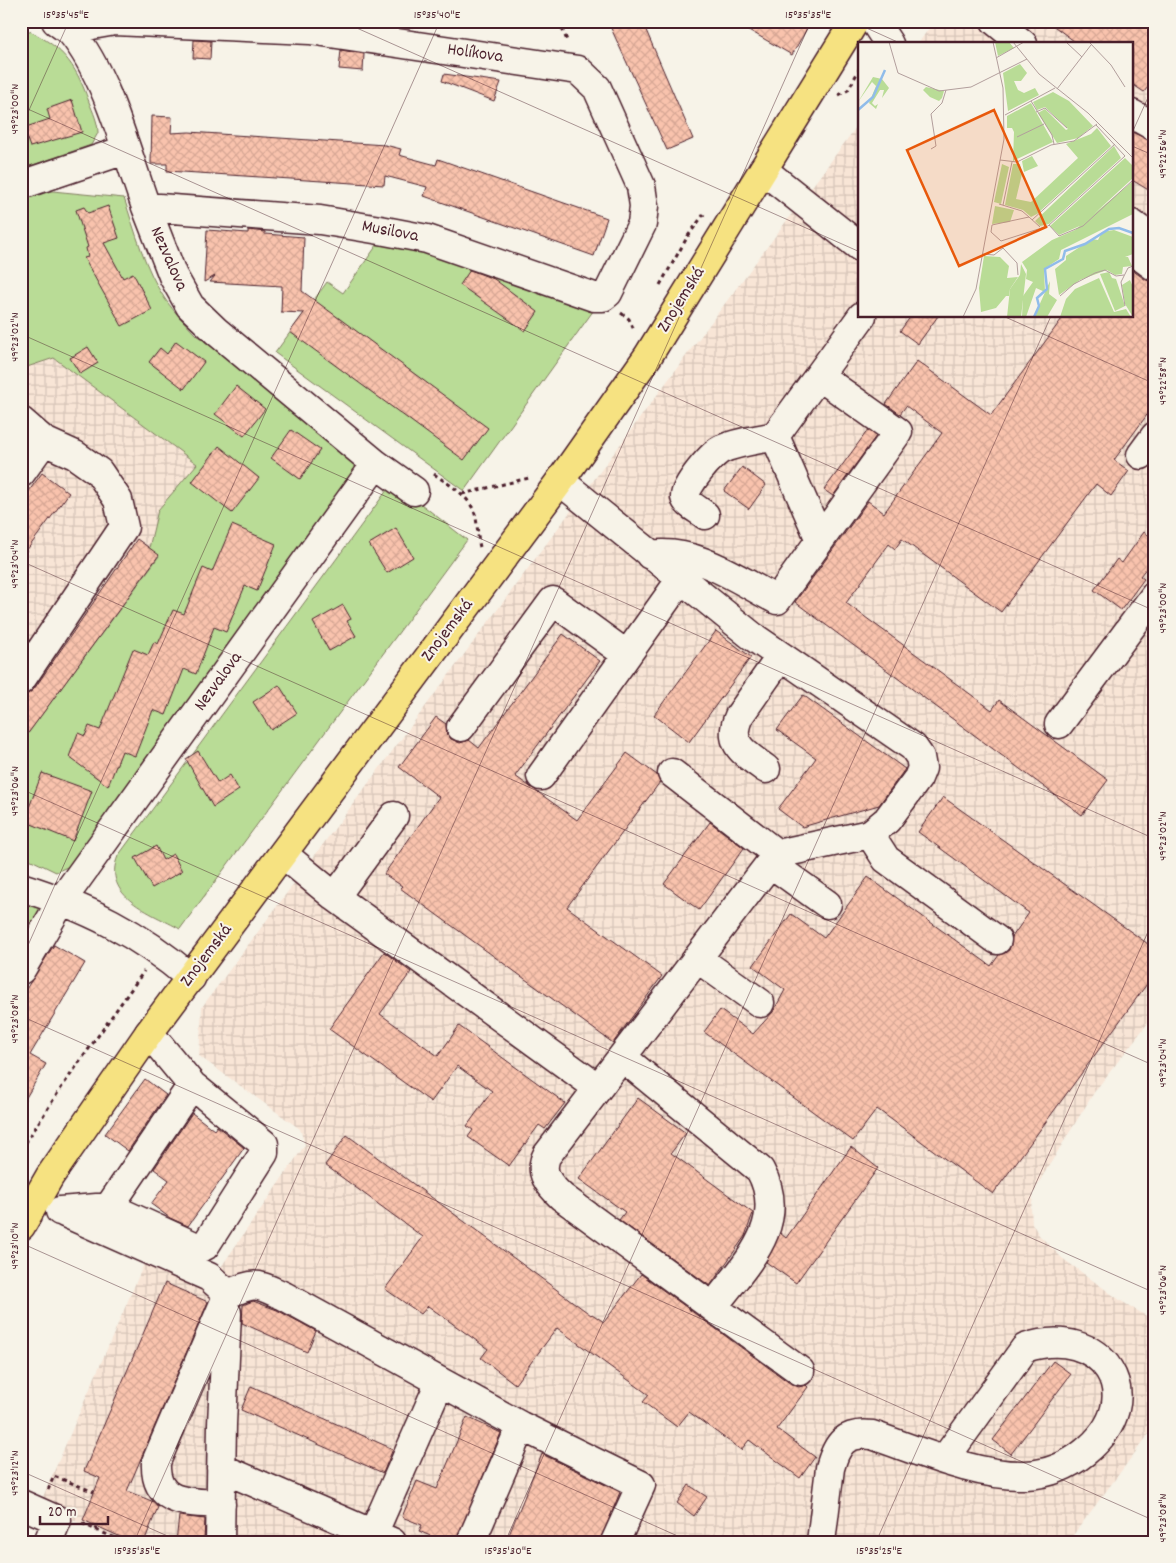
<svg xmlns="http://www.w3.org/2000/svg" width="1176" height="1563" font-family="Dekko,sans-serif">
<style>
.industrial{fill:url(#industrial-grid)}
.garden{fill:#b9dc96;stroke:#827e60}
.building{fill:url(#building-cross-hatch);stroke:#4a1f2b}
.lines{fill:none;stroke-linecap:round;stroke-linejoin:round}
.minor-casing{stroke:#4a1f2b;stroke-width:31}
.major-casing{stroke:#4a1f2b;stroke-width:31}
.path{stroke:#4a1f2b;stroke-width:3;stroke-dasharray:4 4;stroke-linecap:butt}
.minor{stroke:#f7f3e8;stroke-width:28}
.major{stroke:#f6e281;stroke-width:28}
.ticks{fill:none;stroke:#4a1f2b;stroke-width:1;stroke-opacity:0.45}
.labels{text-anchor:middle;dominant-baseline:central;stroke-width:4;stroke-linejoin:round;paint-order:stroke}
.street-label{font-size:18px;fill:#4a1f2b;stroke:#f7f3e8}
.inset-river{fill:none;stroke:#90bcea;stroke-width:2.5}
.inset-road{fill:none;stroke:#b29e9c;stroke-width:1}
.view{fill:#e8590c;fill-opacity:0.15;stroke:#e8590c;stroke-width:2.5}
.inset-edge{fill:none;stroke:#4a1f2b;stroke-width:2.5}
.neatline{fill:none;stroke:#4a1f2b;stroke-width:2}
.ticks-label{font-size:12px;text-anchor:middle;fill:#4a1f2b}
</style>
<defs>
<pattern id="industrial-grid" width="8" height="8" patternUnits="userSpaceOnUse" patternTransform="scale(1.25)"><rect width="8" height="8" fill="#f8e5d6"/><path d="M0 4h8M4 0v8" fill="none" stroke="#d6c4b8"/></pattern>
<pattern id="building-cross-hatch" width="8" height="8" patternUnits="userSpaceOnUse" patternTransform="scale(1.25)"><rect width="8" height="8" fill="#f9c3ad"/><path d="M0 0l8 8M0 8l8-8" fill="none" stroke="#d7a795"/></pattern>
</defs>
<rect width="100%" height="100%" fill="#f7f3e8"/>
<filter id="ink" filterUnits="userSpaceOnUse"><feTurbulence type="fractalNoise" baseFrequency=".02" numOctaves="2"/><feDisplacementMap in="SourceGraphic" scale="10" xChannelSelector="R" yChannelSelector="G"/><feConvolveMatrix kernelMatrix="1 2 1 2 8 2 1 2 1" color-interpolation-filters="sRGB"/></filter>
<g filter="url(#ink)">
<!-- industrial -->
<path class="industrial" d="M934 21H1155V1014L1095 1091 1042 1177 1034 1193 1031 1208 1032 1223 1039 1235 1062 1258 1121 1301 1155 1321V1426L1068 1542H125L39 1506 153 1243 208 1268 221 1267 305 1145 300 1129 199 1056 202 1007 860 122V316H1132V44H918Z
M54 358 197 464 158 510 149 548 159 555 31 729 21 722V369Z"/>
<!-- garden -->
<path class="garden" d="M21 27C61 45 75 62 89 102 93 112 98 122 98 133L91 145 21 169Z
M42 190 124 198C135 231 145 269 165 299 174 312 185 323 195 334L357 457 361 476 74 864 56 872 21 855V722L31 729 159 556 149 548 158 510 197 464 54 358 21 369V197Z
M382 238 596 307 464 491 275 353 327 282 343 293Z
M393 482 467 540 180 929C152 913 101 897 118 856Z
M21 901 47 909 21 954Z"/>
<!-- building -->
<path class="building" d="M620 21H642L693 139 667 150 610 26Z
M733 21H811L792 55Z
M1047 21H1155V78L1144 92 1132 84V44H1078Z
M194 40 211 41 210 59 193 58Z
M341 50 364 54 363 71 339 69Z
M444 74 501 82 494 101 442 81Z
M72 100 82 132 30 147 23 128 50 119 47 109Z
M152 116 172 117 171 133 189 132 385 145 401 149 399 155 436 165 438 159 607 218 594 256 424 196 427 187 385 176 384 185 167 171V164H151Z
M1132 132 1155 143V194L1132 180Z
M108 206 119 238 104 243 123 278 133 273 152 310 122 326 84 258 88 257 86 248 88 247 76 210 84 207 88 213Z
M207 230 248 233V230L265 232V234L304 237 302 291 488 428 464 460 290 332 304 313 281 312 282 286 210 282 215 276 204 282Z
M470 270 494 279 538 312 525 331 460 285Z
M1132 270 1146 280 1155 282V404L1114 460 1129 471 1111 496 1096 484 1001 612 902 539 895 549 889 544 846 603 992 710 999 700 1108 780 1082 815 795 602 868 501 884 513 942 433 906 406 900 414 886 404 917 361 991 415 1064 316H1132Z
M911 316H938L918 344 900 331Z
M176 341 204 362 184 389 149 362 160 348 167 354Z
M88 347 98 363 80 374 70 358Z
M236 386 265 409 244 436 215 414Z
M291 430 320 450 300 479 271 458Z
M868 430 876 436 833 496 824 490Z
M219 446 259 478 232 513 192 482Z
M742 467 766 485 749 509 724 491Z
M42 473 69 493 21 558V502Z
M232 525 276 544 257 591 245 586 226 632 214 627 196 674 184 669 166 715 153 710 135 756 122 751 108 786 69 757 78 733 85 736 89 726 100 730 133 649 148 655 154 642 158 644 173 610 184 614 203 568 212 572Z
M396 528 413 557 387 573 369 544Z
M1144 532 1155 540V557L1140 576 1144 579 1121 610 1094 590 1117 559 1122 563Z
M137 539 159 555 21 743V696L28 694 34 689Z
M343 605 351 619 347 621 356 636 329 651 313 622Z
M716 631 751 657 689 742 654 715Z
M563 634 600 661 515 776 577 820 627 753 657 775 660 782 567 907 662 976 613 1043 400 888 402 886 384 874 439 797 399 767 436 717 446 724 447 733 451 739 460 743 469 740 479 748Z
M279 685 297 713 271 730 253 702Z
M803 695 905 769 879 805 802 827 778 809 816 758 777 730Z
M198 751 218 783 230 775 239 790 213 807 186 759Z
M42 773 92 791 73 841 24 821Z
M943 797 1155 949V973L993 1194 877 1109 853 1141 704 1032 720 1010 753 1034 773 1012 785 990 753 966 791 914 824 938 868 877 991 966 999 955 1009 950 1012 937 1029 913 918 832Z
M710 822 744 848 699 910 664 884Z
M156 846 163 860 173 854 182 871 152 888 135 858Z
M54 945 85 963 30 1055 46 1064 21 1106V997Z
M384 952 411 972 380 1014 438 1056 459 1026 565 1103 545 1129 539 1125 509 1166 468 1137 473 1130 467 1126 492 1091 457 1066 431 1102 329 1029Z
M145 1079 166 1095 128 1151 105 1134Z
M638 1098 686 1133 671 1153 753 1213 745 1236 710 1286 619 1220 625 1212 579 1179Z
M192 1113 214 1130 217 1126 244 1148 188 1226 170 1218 151 1204 169 1180 154 1169Z
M347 1135 591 1315 592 1314 604 1322 641 1274 791 1384 799 1387 806 1385 808 1387 777 1429 815 1457 800 1478 749 1440 741 1450 689 1412 677 1427 643 1402 649 1395 557 1328 515 1384 481 1358 488 1349 428 1306 421 1314 385 1289 423 1237 325 1165Z
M851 1147 878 1168 796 1283 766 1262 780 1233 786 1238Z
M165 1283 208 1302 127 1491 154 1502 158 1507 144 1542H132L83 1520 100 1478 84 1471Z
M253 1301 277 1310 316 1331 307 1352 242 1323 243 1305Z
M1053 1361 1071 1374 1011 1454 993 1440Z
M251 1386 393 1449 383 1473 241 1410Z
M467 1417 501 1433 456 1542H444L419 1531 422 1525 402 1517 417 1481 437 1489Z
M542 1454 620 1492 600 1542H506Z
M689 1485 707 1497 694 1516 677 1503Z
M179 1516 205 1519 204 1542H176Z"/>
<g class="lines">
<!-- minor casing -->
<g class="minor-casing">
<path id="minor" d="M56 21 71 32 92 25 115 21 310 30 578 70 597 88 641 186 644 206 642 224 608 293 603 297H594L427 239 380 230 320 220 146 207C126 152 108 77 71 32
M874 21 889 44
M995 21 1023 44
M1132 114 1155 127
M763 170 860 247
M21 185 125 150
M146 207 173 276 190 306 216 331 376 464 414 491
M1132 224 1155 241
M1132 250 1155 267
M21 421 44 441 75 455 99 472 118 500 124 527 21 680
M775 436 862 316
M1141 455 1155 436
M21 473 44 441
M560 481 752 636 913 747 920 757 922 768 918 778 887 820 870 834 777 854
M705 515C699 510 686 504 685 497 684 487 712 453 722 449 738 442 758 440 775 436L820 540
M650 555C696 548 738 580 777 600L898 432 819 376
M1059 724 1155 595
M461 727 553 601 627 655
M766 769C745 753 726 745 739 716L781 656
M672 773 777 854 547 1155C538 1172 549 1185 562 1197L800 1371
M541 776 681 579
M870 834 886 859 997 940
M283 854 335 897 598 1088
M770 863 827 904
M21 887C88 908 137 932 191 978
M335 897 394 816
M697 958 760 1003
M21 970 62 900 376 464
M622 1057 760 1170C790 1224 744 1265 713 1307
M109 1207 199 1248 205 1246 264 1153V1144L192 1085
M60 1211 109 1207 192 1085 149 1033
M65 1213 209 1277 228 1294
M221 1468 392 1542
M21 1504 57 1520 48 1542
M221 1504C188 1502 154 1505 156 1462L228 1294C257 1281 256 1284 284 1296L521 1426 641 1485 615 1542
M373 1534 440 1382
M220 1542 222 1424 227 1313
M471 1542 521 1426
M821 1542 830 1468C837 1443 845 1432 872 1435 917 1450 978 1477 1026 1475 1048 1474 1068 1466 1085 1452 1153 1397 1101 1322 1025 1348L944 1460"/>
</g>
<!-- major casing -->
<g class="major-casing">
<path id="major" d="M21 1226 50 1176 149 1033 560 481 648 356 855 21"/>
</g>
<!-- path -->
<path class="path" d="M559 21 568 43
M839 95 848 90 860 68
M660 285 688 236 704 214
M621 313 629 319 634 330
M434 474C448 484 467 494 474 511 478 521 477 536 480 547
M462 494 529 478
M21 1150 59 1091 144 971
M48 1490 54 1476 94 1492
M82 1523 96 1530 97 1527
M96 1530 125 1542
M154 1542 176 1540"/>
<!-- minor -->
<use href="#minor" class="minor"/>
<!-- major -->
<use href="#major" class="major"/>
</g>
</g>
<!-- ticks -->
<path class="ticks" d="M341 21 860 252M851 21 902 44M21 106 1155 611M21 128 69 21M1132 133 1155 82M1132 146 1155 156M1003 316 1155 384M21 334 1155 839M21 561 1155 1066M21 789 1155 1293M21 961 440 21M21 1016 1155 1521M21 1243 691 1542M21 1471 181 1542M134 1542 811 21M505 1542 1051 316M876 1542 1155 916"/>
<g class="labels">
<!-- street labels -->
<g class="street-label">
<text transform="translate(475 54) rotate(8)">Holíkova</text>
<text transform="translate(390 232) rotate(11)">Musilova</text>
<text transform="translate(168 259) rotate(66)">Nezvalova</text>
<text transform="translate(682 300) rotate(-58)">Znojemská</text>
<text transform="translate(448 631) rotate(-53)">Znojemská</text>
<text transform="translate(219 682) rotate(-54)">Nezvalova</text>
<text transform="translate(207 956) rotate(-53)">Znojemská</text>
</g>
</g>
<!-- overview -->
<g transform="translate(858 42)">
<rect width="275" height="275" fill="#f7f3e8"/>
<path d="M15 35 24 37 31 46 24 56 26 48H22L14 61 17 64 20 62 18 67 11 61 18 44 14 40 0 60ZM68 45 86 49 84 56 81 59 72 55 65 48ZM126 214 142 215 151 224 149 236 160 235 152 247 151 254H148L138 266 123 270 121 246ZM241 236 256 270 268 267 273 275H202L208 257 217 247Z" fill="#b9dc96"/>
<path d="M163 222 168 232 163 275H149L152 247 162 233ZM192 239 191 252 199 258 189 275H176Z" fill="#b9dc96"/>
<path d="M137 0H151L156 6 140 14ZM162 22 169 31 163 39H156L160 48 166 51 177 46 181 53 150 69 145 31ZM195 50 211 59 235 84 220 96 199 101 180 71 187 67 208 88 210 87 187 65 179 68 175 60ZM173 61 195 100 155 119 156 90 154 86H149V74ZM239 86 253 104 179 172 173 175 165 168 147 163 155 122H162L164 132 158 157 173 160 220 116 208 102 233 92ZM256 104 263 116 191 182 182 184 177 179ZM174 114 180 124 166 130 164 119ZM267 116 275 124V136L224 183 201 193 192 184ZM144 122 151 125 143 162 136 160ZM275 139V172L203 208 201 217 186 227 187 250 178 246 168 275H164L165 254 175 240 168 237 169 228 164 220 194 198 217 188ZM137 164 156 168 152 180 134 182ZM256 188 275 195V212L267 215H270L274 224 265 225 264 232 257 233 249 228 222 238 201 253 197 227 208 218V214L234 197 240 198 244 190ZM251 230 254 236 258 237 267 264 257 269 242 232ZM272 238 275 245V275L267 262 264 243Z" fill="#b9dc96"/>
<path class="inset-river" d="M0 68 15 55 27 28M176 275 181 264 179 256 189 247 187 227 205 217 207 209 227 202 251 187 261 186 275 191"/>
<path class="inset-road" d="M31 0 40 31 81 49 113 45 169 17M155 0 181 32 230 71 275 116M208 0 224 15M231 0 253 23 267 45M138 16 166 0M199 47 233 3M173 59 194 93 196 102M178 70 187 66 209 86M147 73 197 46M159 95 186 82M73 107 78 104 73 72 84 61 88 48M142 118 159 120 193 103 216 99 239 82M141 162 164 169 171 175M145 163 154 120M174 178 257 102M191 183 201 194 225 184 275 138M182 185 171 175 134 183 133 190 143 199 190 184 267 114 238 83M124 212 136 213 145 206 159 221 160 233M202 254 216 242 237 231 247 228 258 234 266 233M267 264 263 240 270 226 275 224M105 275 118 247 146 97 145 46 135 0"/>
<path class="view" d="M136 68 188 185 101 224 49 108Z"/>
<rect width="275" height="275" class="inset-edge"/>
</g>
<!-- margin -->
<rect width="1176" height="1563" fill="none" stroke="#f7f3e8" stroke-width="55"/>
<!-- scale -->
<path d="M40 1516v8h68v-8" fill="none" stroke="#4a1f2b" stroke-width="2.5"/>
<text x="48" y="1516" font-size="15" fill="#4a1f2b" stroke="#f7f3e8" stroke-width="4" paint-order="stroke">20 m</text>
<rect x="28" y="28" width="1120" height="1508" class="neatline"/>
<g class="ticks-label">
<text x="66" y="18">15°35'45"E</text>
<text x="437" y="18">15°35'40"E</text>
<text x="808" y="18">15°35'35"E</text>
<text transform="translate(14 109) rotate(-90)" y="4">49°23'00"N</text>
<text transform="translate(1162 154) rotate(-90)" y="4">49°22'56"N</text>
<text transform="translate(14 337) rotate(-90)" y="4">49°23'02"N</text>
<text transform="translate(1162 381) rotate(-90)" y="4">49°22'58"N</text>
<text transform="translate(14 564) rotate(-90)" y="4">49°23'04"N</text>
<text transform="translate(1162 608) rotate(-90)" y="4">49°23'00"N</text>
<text transform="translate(14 791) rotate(-90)" y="4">49°23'06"N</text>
<text transform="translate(1162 836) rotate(-90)" y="4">49°23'02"N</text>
<text transform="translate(14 1019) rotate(-90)" y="4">49°23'08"N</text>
<text transform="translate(1162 1063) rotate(-90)" y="4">49°23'04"N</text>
<text transform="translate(14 1246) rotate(-90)" y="4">49°23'10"N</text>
<text transform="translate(1162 1290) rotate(-90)" y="4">49°23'06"N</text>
<text transform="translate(14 1473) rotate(-90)" y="4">49°23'12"N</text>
<text transform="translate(1162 1518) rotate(-90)" y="4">49°23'08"N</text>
<text x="137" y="1554">15°35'35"E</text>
<text x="508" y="1554">15°35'30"E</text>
<text x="879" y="1554">15°35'25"E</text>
</g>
</svg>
